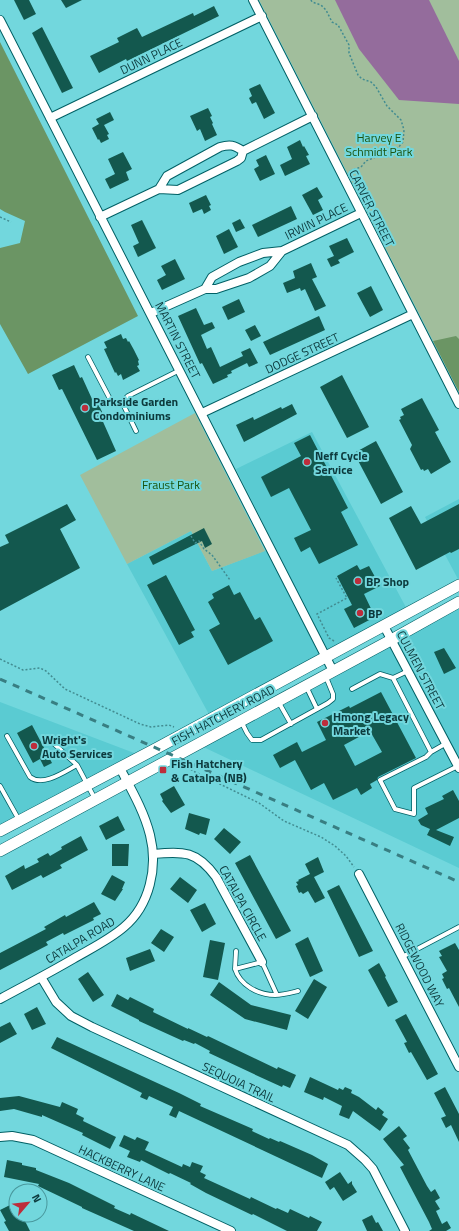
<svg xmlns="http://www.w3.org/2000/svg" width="459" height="1231" font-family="'Titillium Web',sans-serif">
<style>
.built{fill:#5acbd2}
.green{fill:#a1be9c}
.forest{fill:#6b9564}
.water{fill:#946c9c}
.building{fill:#13584e;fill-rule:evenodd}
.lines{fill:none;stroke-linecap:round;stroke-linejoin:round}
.lane-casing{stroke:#006065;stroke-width:5.5}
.street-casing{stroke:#006065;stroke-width:10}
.secondary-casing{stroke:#006065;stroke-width:12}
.path{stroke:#428c91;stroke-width:1.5;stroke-dasharray:2 2;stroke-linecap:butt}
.lane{stroke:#fff;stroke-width:4}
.street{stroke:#fff;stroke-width:8}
.secondary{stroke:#fff;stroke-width:11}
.rail{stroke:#387e82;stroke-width:3;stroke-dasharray:7 7;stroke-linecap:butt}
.poi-dot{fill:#bd2d3b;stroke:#72d7dd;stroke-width:1.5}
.labels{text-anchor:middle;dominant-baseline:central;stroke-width:4;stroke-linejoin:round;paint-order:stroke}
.street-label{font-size:12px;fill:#0c393c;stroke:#72d7dd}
.park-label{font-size:12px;fill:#1b5410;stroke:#72d7dd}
.poi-label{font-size:12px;font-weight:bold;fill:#0c393c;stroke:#72d7dd;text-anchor:start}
</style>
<rect width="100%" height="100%" fill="#72d7dd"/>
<!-- built -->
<path class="built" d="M312 432 409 613 211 718 127 564 191 531 212 571 275 547 236 469Z
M459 499V581L425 517Z
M459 602V868L197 744Z
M0 702 142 756 0 831Z"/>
<!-- green -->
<path class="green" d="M259 0H459V392Z
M195 413 265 551 212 571 191 531 127 564 80 475Z"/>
<!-- forest -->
<path class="forest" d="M0 42 138 316 28 374 0 324V248L20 243 25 221 5 212 0 209Z
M456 336 459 339V392L433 341Z"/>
<!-- water -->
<path class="water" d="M335 0H429L459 61V104L399 100 359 49Z"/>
<!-- building -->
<path class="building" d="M14 0H29L36 14 24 20Z
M61 0H82L66 8Z
M214 6 219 16 127 61 126 59 99 73 90 56 119 42 117 38 137 28 142 37 193 13 194 16Z
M42 27 73 88 62 93 32 33Z
M260 84 275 113 264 119 256 102 252 104 249 98 252 96 249 89Z
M208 108 212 116 210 117 213 123 212 124 217 135 205 141 200 129 197 131 190 116Z
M110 112 114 120 104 125 109 134 107 135 109 139 101 143 99 139 98 140 92 128 99 124 96 119Z
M300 140 303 147 304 146 309 155 306 156 310 164 285 176 280 165 292 159 287 147Z
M123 152 132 169 126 172 129 180 110 189 105 179 115 174 108 159Z
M266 155 275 174 260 181 254 169 259 166 256 160Z
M317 187 323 197 318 200 323 210 313 215 302 195Z
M206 195 211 205 209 206 211 210 204 214 202 209 193 213 189 203Z
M291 206 297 219 258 237 252 225Z
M240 219 245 228 236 232 232 223Z
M142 220 156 248 138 257 133 246 139 243 131 225Z
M229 229 238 247 224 254 216 236Z
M347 238 354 252 338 260 340 263 331 267 327 259 334 256 329 246Z
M175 259 185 279 162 290 157 280 166 275 161 266Z
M311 263 317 277 312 279 326 306 315 311 305 289 301 291 300 288 287 293 283 283 295 278 293 271Z
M371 286 383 310 370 317 357 293Z
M239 299 245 312 228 320 222 307Z
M196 308 204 325 212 322 215 328 201 335 207 349 211 347 220 367 243 356 241 352 250 348 258 363 249 367 247 363 231 371 232 373 227 375 228 377 213 384 202 363 200 364 178 316Z
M319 316 325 330 270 355 263 342Z
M255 325 261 336 251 341 245 330Z
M121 334 123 339 126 338 128 342 129 341 134 350 139 360 138 361 139 365 137 366 140 371 123 380 121 374 118 376 116 372 115 373 104 349 107 348 104 342Z
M74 365 80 378 82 377 92 399 95 397 103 414 100 415 116 451 97 460 62 389 59 390 52 375Z
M342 375 369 427 347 438 320 387Z
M422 398 439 430 435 432 451 462 431 474 428 469 424 471 423 469 421 470 410 449 412 445 399 420 401 419 400 417 404 415 401 409Z
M292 404 297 414 244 442 236 425 253 417 254 420 281 407 282 409Z
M310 435 348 508 341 512 358 545 319 564 310 547 301 552 294 538 311 530 289 488 271 497 261 477 301 456 294 443Z
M376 441 403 492 381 504 354 453Z
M67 504 76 520 60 529 80 568 0 611V547L9 543 5 535Z
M459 504V549L451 553 450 552 416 570 389 518 411 506 421 524Z
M204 528 212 544 205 548 202 541 153 565 149 557Z
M357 565 360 570 369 566 380 586 364 594 375 617 354 628 344 609 352 605 337 576Z
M166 575 195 630 191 632 194 637 179 645 147 585Z
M229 585 234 595 240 592 255 620 260 617 273 641 228 665 209 630 220 624 208 602 214 598 212 594Z
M444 648 456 668 444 674 434 652Z
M381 692 416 758 378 777 377 780 370 784 372 788 361 795 357 788 333 800 324 783 311 790 295 760 280 768 273 755 297 742 302 752 326 740 317 722 349 706 350 708ZM370 731 382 752 355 766 344 745Z
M32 725 52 763 44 767 40 759 33 763 17 733Z
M174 786 185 805 171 813 162 801 163 800 160 794Z
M453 790 459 801V818L436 830 454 837 450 846 427 835 430 829 421 825 418 820 428 814 425 808 444 799 442 796Z
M189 813 210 819 206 835 200 833 199 835 185 829Z
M118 816 125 830 106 840 99 826Z
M224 828 241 842 230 854 214 839Z
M81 836 88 850 60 865 62 868 43 878 41 875 12 890 5 876 24 865 25 869 39 862 37 859 48 853 50 856 62 849 61 847Z
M112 844H129L128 866H112Z
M250 855 291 931 276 939 235 863Z
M318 857 324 872 314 877 325 898 315 903 308 891 303 894 301 892 299 893 296 886 298 885 296 882 299 881 298 880 310 874 305 864Z
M112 875 125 882 122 889H123L115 901 101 894Z
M180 877 197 890 188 903 170 889Z
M339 885 373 951 359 957 327 891Z
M94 902 101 914 93 918 94 920 64 935 63 933 46 942 48 945 0 970V953L46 929 44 927 65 915 66 917Z
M205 903 216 924 202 932 190 910Z
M161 929 174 937 164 952 151 943Z
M308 937 323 971 310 977 295 944Z
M210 940 225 943 218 980 203 977Z
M455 943 459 950V1007L449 988 447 989 442 979 444 978 442 974 447 971 439 957 442 956 439 951Z
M150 949 155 961 130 971 126 958Z
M379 963 386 976 385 977 398 1002 388 1007 368 970Z
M88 972 104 995 93 1002 78 979Z
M314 979 327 987 308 1019 295 1011Z
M219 982 251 1005 291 1015 287 1030 245 1019 210 995Z
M117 994 128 1000 130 997 154 1009 153 1012 188 1029V1028L207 1037 208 1036 277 1069 278 1067 296 1075 290 1088 283 1085 282 1087 260 1077 209 1053 210 1051 195 1043 194 1044 184 1040 183 1041 139 1021V1020L111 1006Z
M37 1007 46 1024 32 1030 24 1014Z
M406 1014 438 1074 427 1080 411 1052 409 1053 404 1043 407 1042 395 1020Z
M10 1022 17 1034 0 1043V1027Z
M57 1037 179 1093 201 1104 200 1106 253 1129 252 1131 269 1139 270 1138 279 1142 280 1141 312 1155 328 1164 322 1178 179 1111 176 1118 169 1115 173 1107 149 1096 147 1100 140 1097 142 1093 51 1048Z
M310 1077 338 1090 339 1088 343 1090 345 1087 352 1090 351 1093 359 1097 376 1110 378 1107 384 1112 382 1115 388 1119 380 1131 353 1111 349 1119 339 1115 342 1106 324 1097 323 1100 304 1092Z
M445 1087 459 1114V1142L451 1125 446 1128 441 1118 446 1116 434 1093Z
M19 1096 60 1107 62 1102 78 1109 76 1114 84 1118 83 1121 116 1137 110 1149 82 1135 83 1133 42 1115V1117L14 1109 0 1111V1098Z
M399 1126 407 1136 403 1139 410 1148 408 1150 427 1186 431 1192 435 1189 440 1198 435 1201 440 1209 436 1211 442 1224 447 1221 451 1228 446 1231H429L432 1229 429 1222 400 1167 404 1165 383 1139Z
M124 1135 135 1140 137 1137 149 1142 145 1150 182 1167 183 1164 190 1167 192 1162 203 1166 200 1172 206 1175 204 1178 250 1199 251 1197 276 1209 277 1208 288 1213 290 1209 309 1218 310 1216 322 1222 317 1231H287L253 1214 252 1215 206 1193 190 1184 191 1183 170 1173 169 1174 141 1160 140 1162 127 1157 130 1151 119 1146Z
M7 1160 22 1163V1165L36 1168V1170L69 1183 115 1206 114 1208 130 1215 131 1213 169 1231H134L82 1208V1207L38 1186 39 1184 4 1177Z
M340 1172 348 1184 352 1181V1184L357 1192 343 1201 334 1187 330 1190 325 1182Z
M10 1205 16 1215H22L30 1231H9L4 1222 6 1221 0 1210Z
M372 1215 376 1223 378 1222 383 1231H367L362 1220Z"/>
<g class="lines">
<!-- lane casing -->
<g class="lane-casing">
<path id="lane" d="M88 357 110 399 115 402H122
M136 431 122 402 128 396 180 370
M393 678 408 671
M306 686 317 709
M352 689 380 674 393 678 431 752
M278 701 291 724
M241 721 247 733 252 740H261L328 703 333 699V694L326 677
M7 736 30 777C43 787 64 772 77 765L95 799
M51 741 77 765
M445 744 431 752 426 757 380 780 395 809 414 814V788L458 766
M0 786 19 820
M402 957 459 927
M235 969 236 951
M277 995 262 962 235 969C240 985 258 995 275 995 283 995 290 993 298 991"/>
</g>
<!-- street casing -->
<g class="street-casing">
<path id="street" d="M253 0 459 404
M0 20 333 671
M50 118 262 16
M243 151 313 116
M159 189 167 176 220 147C230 144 234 145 243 151
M100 217 159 189 178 190 237 161 241 158 243 151
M205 289 212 277 239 262 263 253 282 251 361 213
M151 313 205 289H216L249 278 270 266 282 251
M202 413 413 314
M384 626 459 768
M153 854C184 851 197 851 216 877L262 962
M359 874 459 1067
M41 977 56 1002 71 1016 92 1027 348 1145 365 1160 373 1169 405 1231
M0 999C24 986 49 973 73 959 90 949 109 940 124 927 150 905 158 867 150 835 144 811 131 789 120 768
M0 1137 12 1136 33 1140 231 1231"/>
</g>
<!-- secondary casing -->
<g class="secondary-casing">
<path id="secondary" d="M0 831 157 748 459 585
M0 851 391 640 459 602"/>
</g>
<!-- path -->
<path class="path" d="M311 0 312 2 321 5 326 10 332 22 338 25 349 45V53L358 75 362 79 371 82 376 87 387 106 401 120 404 130 403 142 398 148 366 161 361 167 350 171
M0 217 11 222
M191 536 195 543 199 541 204 549 212 555 230 580
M334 641 329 638 317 614 347 598 336 578
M0 659 23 670 40 668 46 671 65 689 140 724 151 727 169 725 174 727
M184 765 195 772 259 803 284 821 321 837 335 846 346 856 354 867"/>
<!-- lane -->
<use href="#lane" class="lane"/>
<!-- street -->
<use href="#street" class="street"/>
<!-- secondary -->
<use href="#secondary" class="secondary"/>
<!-- rail -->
<path class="rail" d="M0 679 459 882"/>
</g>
<!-- markers -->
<g class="poi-dot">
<circle cx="85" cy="408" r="4"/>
<circle cx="307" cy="462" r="4"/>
<circle cx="358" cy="581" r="4"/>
<circle cx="360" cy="613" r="4"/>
<circle cx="325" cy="723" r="4"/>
<circle cx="34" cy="746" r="4"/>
<rect x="159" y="766" width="8" height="8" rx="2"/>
</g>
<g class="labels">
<!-- street labels -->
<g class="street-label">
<text transform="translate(151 56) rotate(-26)">DUNN PLACE</text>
<text transform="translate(372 208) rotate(63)">CARVER STREET</text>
<text transform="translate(316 221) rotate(-26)">IRWIN PLACE</text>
<text transform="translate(178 340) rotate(63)">MARTIN STREET</text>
<text transform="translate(302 353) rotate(-25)">DODGE STREET</text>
<text transform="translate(421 670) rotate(62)">CULMEN STREET</text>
<text transform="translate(223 715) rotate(-28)">FISH HATCHERY ROAD</text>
<text transform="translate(243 903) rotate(61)">CATALPA CIRCLE</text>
<text transform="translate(80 940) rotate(-31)">CATALPA ROAD</text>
<text transform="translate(420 965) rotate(63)">RIDGEWOOD WAY</text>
<text transform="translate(239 1082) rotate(25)">SEQUOIA TRAIL</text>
<text transform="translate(122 1168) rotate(25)">HACKBERRY LANE</text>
</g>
<!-- park labels -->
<g class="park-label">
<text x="379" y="137">Harvey E<tspan x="379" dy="14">Schmidt Park</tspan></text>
<text x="171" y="484">Fraust Park</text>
</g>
<!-- poi labels -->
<g class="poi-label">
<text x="93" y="401">Parkside Garden<tspan x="93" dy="14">Condominiums</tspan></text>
<text x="315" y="455">Neff Cycle<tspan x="315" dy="14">Service</tspan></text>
<text x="366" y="581">BP Shop</text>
<text x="368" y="613">BP</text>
<text x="333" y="716">Hmong Legacy<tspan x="333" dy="14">Market</tspan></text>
<text x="42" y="739">Wright's<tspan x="42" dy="14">Auto Services</tspan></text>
<text x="171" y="763">Fish Hatchery<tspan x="171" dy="14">&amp; Catalpa (NB)</tspan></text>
</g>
</g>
<!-- north arrow -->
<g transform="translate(28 1203) rotate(62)"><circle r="19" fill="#72d7dd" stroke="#49989d"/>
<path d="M0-3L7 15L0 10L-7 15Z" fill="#bd2d3b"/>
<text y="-6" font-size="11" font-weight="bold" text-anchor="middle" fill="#0c393c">N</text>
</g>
</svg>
